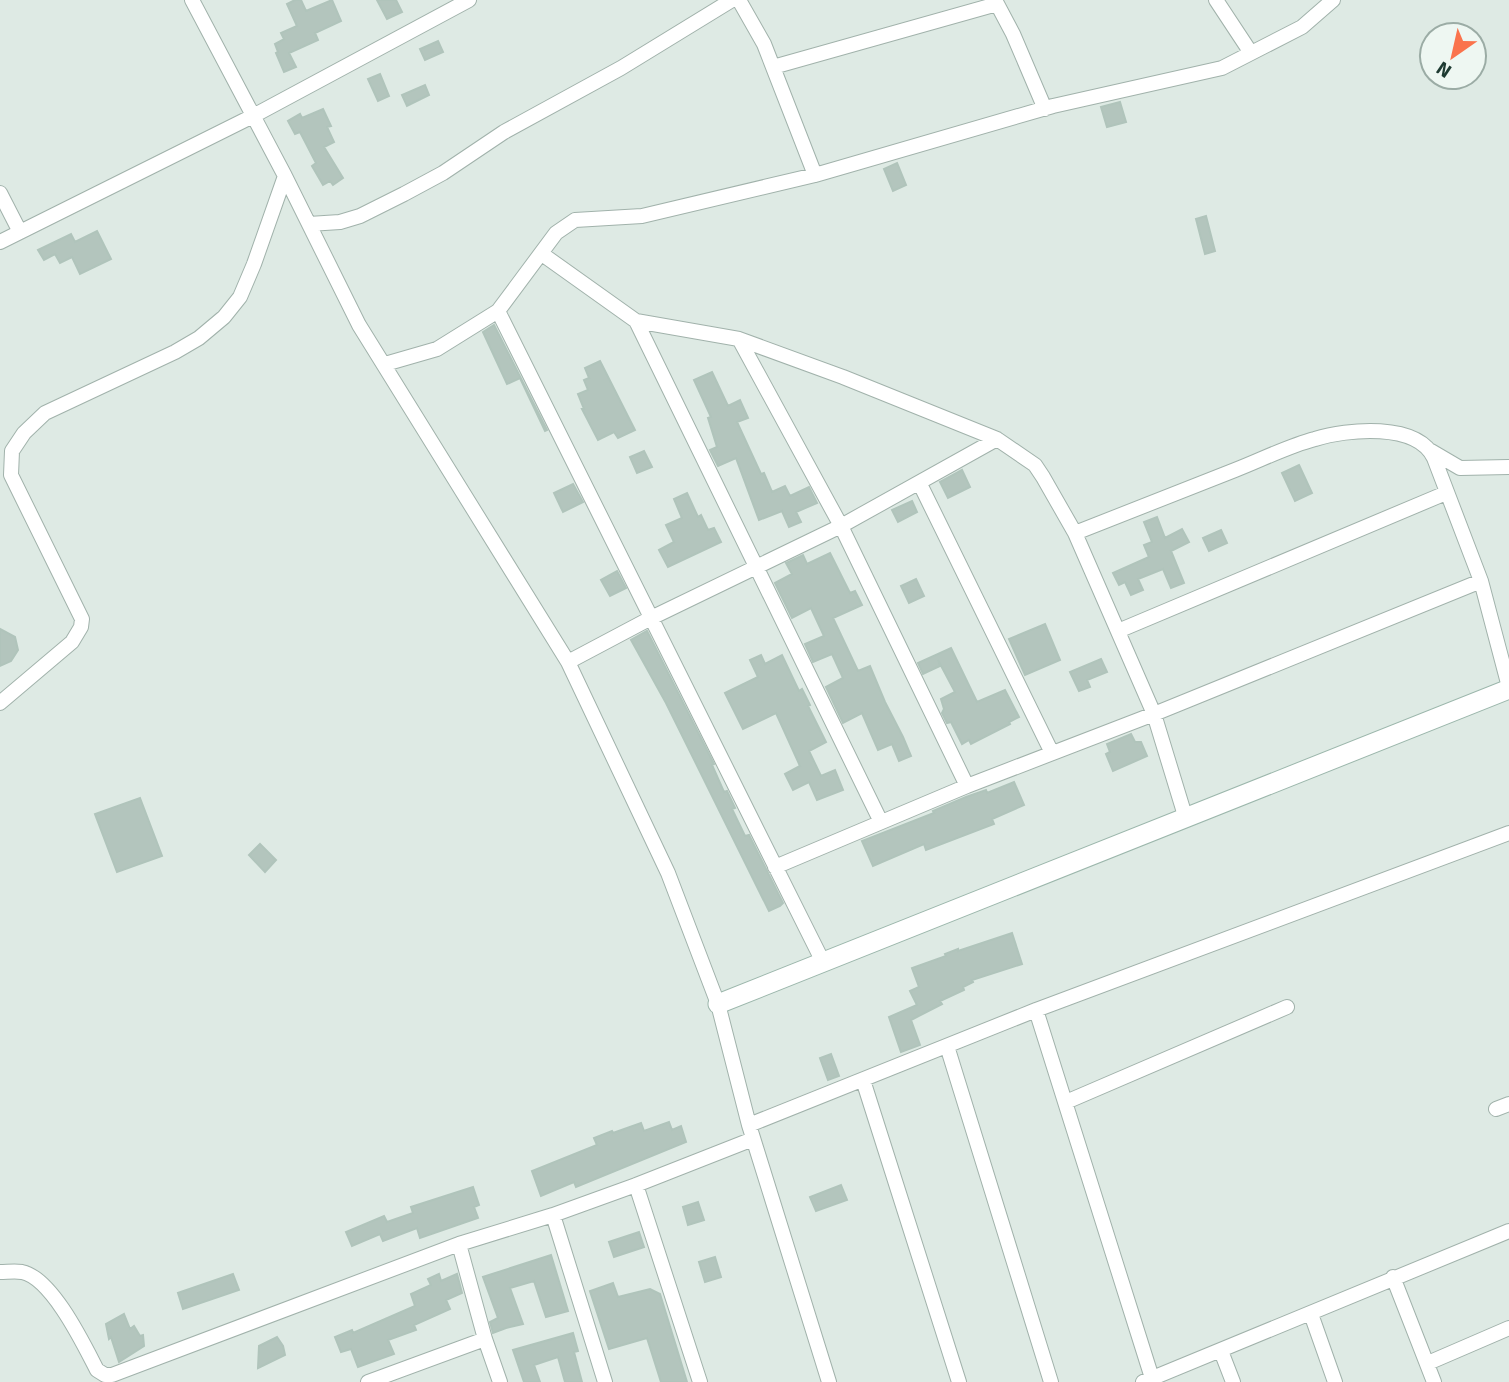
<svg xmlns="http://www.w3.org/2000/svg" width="1509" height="1382" font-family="Signika,sans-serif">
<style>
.building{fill:#b3c5bd;stroke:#b0c4bb;stroke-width:2}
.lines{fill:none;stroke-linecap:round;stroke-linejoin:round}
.street-casing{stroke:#a1b2ab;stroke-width:16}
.secondary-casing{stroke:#9cb7ac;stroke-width:21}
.street{stroke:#fff;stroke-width:14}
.secondary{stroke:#fff;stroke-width:19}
</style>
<rect width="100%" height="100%" fill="#deeae4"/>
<!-- building -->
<path class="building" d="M295 0H301L306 11 332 0 341 21 315 33 318 40 289 53 296 67 284 72 276 53 278 52 275 44 284 39 281 33 297 26 287 4Z
M377 0H396L402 12 387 19Z
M438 41 443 52 425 60 420 49Z
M380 74 389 96 378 101 368 79Z
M425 85 429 95 407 106 402 95Z
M1120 102 1126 122 1107 127 1101 107Z
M323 109 331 126 327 127 334 142 324 147 343 178 333 185 330 181 323 185 312 166 316 163 300 132 295 134 288 121 300 114 302 118Z
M897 163 906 185 893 191 884 169Z
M1206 216 1215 251 1205 254 1196 219Z
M97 231 111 259 80 274 72 257 60 263 55 254 44 260 38 250 71 234 75 242Z
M494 325 495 327 547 430 545 431 520 378 507 384 483 332Z
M600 361 635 430 618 438 614 432 598 440 582 409H584L578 394 588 390 584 380 589 378 585 368Z
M712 372 728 406 740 400 748 418 737 422 761 474 764 473 772 492 785 486 790 496 809 487 817 503 796 512 801 522 789 527 782 511 759 520 736 458 718 466 710 450 717 447 708 418 711 417 694 380Z
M644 451 652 467 637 473 630 457Z
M1299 465 1312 493 1295 501 1282 473Z
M962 470 970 487 948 498 940 482Z
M573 484 583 502 563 512 554 493Z
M687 493 698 517 701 515 708 530 714 528 721 542 668 567 659 550 674 542 666 525 682 518 674 499Z
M912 501 917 512 898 522 892 510Z
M1157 517 1165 538 1182 529 1189 542 1171 551 1184 583 1171 588 1163 569 1138 579 1143 590 1131 595 1125 582 1119 585 1113 573 1149 557 1144 545 1152 542 1144 522Z
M1221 530 1227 543 1209 551 1203 538Z
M830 553 850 593 855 591 862 605 833 618 858 671 870 666 885 702 903 737 911 756 899 761 892 744 878 750 862 713 843 723 826 687 843 678 832 654 813 662 805 644 824 636 811 608 792 618 775 583 792 574 786 563 803 555 807 564Z
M617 571 626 588 610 596 601 580Z
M916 579 924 596 909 603 901 586Z
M1045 624 1060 660 1025 675 1009 639Z
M0 629 15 637 18 650 11 661 0 666Z
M647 631 714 764 712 765 724 792 727 791 735 808 732 809 745 836 749 835 783 903 780 906 769 911 666 703 631 640Z
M951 648 977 702 1005 690 1019 717 1009 722 1010 724 971 744 969 740 962 744 951 722 947 723 942 713 944 709 941 699 955 692 938 660 940 666 923 674 918 663Z
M761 655 765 664 782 655 799 691 802 689 810 705 808 706 826 742 809 751 821 776 835 770 843 790 817 800 809 782 793 790 785 774 800 766 776 713 743 729 725 693 758 677 750 660Z
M1101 659 1107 672 1087 680 1090 687 1079 691 1070 672Z
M1131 734 1135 742H1141L1147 756 1113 771 1106 754 1110 752 1107 744Z
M1014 782 1024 805 992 819 994 824 926 850 924 844 873 866 862 841 934 813 933 811 966 797 986 790 987 793Z
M140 798 162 856 117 872 95 814Z
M260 844 276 860 265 872 249 855Z
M1012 933 1022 964 972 980 973 982 963 987 964 990 940 1001 942 1004 911 1020 920 1045 901 1052 889 1017 917 1005 910 991 919 987 912 968 946 956 945 954 958 949V951Z
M831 1054 839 1076 828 1080 820 1058Z
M669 1122 672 1130 681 1126 686 1142 576 1187 574 1182 541 1196 532 1171 597 1145 594 1138 612 1131 613 1133 641 1123 644 1131Z
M841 1185 847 1200 816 1211 810 1197Z
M473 1187 479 1205 474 1207 478 1218 420 1238 417 1228 383 1241 380 1234 352 1246 346 1232 384 1216 387 1222 413 1213 411 1207Z
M698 1202 704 1220 688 1225 683 1207Z
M639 1232 644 1247 614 1257 609 1242Z
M551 1255 568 1311 546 1317 534 1281 510 1288 523 1324 506 1328 493 1333 490 1322 498 1318 483 1277Z
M715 1257 721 1277 705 1282 699 1262Z
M233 1274 239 1290 183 1309 178 1293Z
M439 1274 441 1281 457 1274 462 1293 446 1300 450 1309 414 1325 416 1330 388 1340 394 1354 358 1367 351 1349 341 1352 335 1337 352 1330 353 1333 415 1306 411 1294 431 1285 428 1279Z
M613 1283 618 1297 650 1289 660 1294 687 1382H661L647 1338 609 1349 590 1291Z
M124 1314 130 1329 134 1326 140 1336 143 1335 144 1346 119 1362 111 1337 109 1339 106 1324Z
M573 1333 578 1351 574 1352 582 1382H565L558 1357 534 1365 540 1382H524L513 1350Z
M277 1337 283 1346 285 1355 258 1368 259 1346Z"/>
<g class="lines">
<!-- street casing -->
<g class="street-casing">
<path id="street" d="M192 0 285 176 359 325 568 662 668 873 718 1004 749 1125 829 1382
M739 0 764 44 815 175
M995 0 1013 34 1045 109
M1216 0 1251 53
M773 67 997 4
M0 193 20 232
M309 224 340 222 360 216 404 194 443 173 504 132 621 68 732 0
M0 242 253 116 469 0
M542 254 636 321 881 822
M498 311 823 962
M636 321 739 339 843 377 997 439 1035 465 1043 477 1075 533 1154 714 1186 819
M739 339 841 526 967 786
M385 364 437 349 498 311 556 233 575 220 642 216 815 175 1053 106 1222 68 1302 27 1333 0
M1431 451 1460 468 1509 467
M920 484 1052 753
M1075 533C1128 512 1181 491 1235 470 1261 460 1288 446 1315 439 1347 429 1417 422 1434 458L1481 581 1509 687
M1118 631 1446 493
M568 662 651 618 841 526 997 439
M0 703 72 642 81 627 82 619 11 475 12 451 24 433 45 413 175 352 199 338 224 317 240 297 254 264 285 176
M775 867 967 786 1154 714 1481 581
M1036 1010 1152 1378
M947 1046 1051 1382
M863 1080 959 1382
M1066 1102 1287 1007
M1496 1109 1509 1104
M749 1125 1036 1010 1509 833
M636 1185 700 1382
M553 1215 605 1382
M459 1244 485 1339 500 1382
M0 1272C7 1272 15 1271 22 1272 52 1278 84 1345 97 1370L105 1375H112L459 1244 553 1215 636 1185 753 1139
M1393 1277 1434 1382
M1311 1314 1335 1382
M1221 1351 1233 1382
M1428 1363 1509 1328
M368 1382 485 1339
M1143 1382 1509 1231"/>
</g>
<!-- secondary casing -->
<g class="secondary-casing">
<path id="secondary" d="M718 1004 1509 689"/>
</g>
<!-- street -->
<use href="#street" class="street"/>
<!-- secondary -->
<use href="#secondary" class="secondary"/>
</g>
<!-- north arrow -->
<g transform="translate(1453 56) rotate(214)"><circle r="33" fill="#eef7f2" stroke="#9baca5" stroke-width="2"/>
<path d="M0-5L12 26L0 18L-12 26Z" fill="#fa734c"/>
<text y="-10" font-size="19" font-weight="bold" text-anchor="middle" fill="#1e3b32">N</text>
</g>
</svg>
